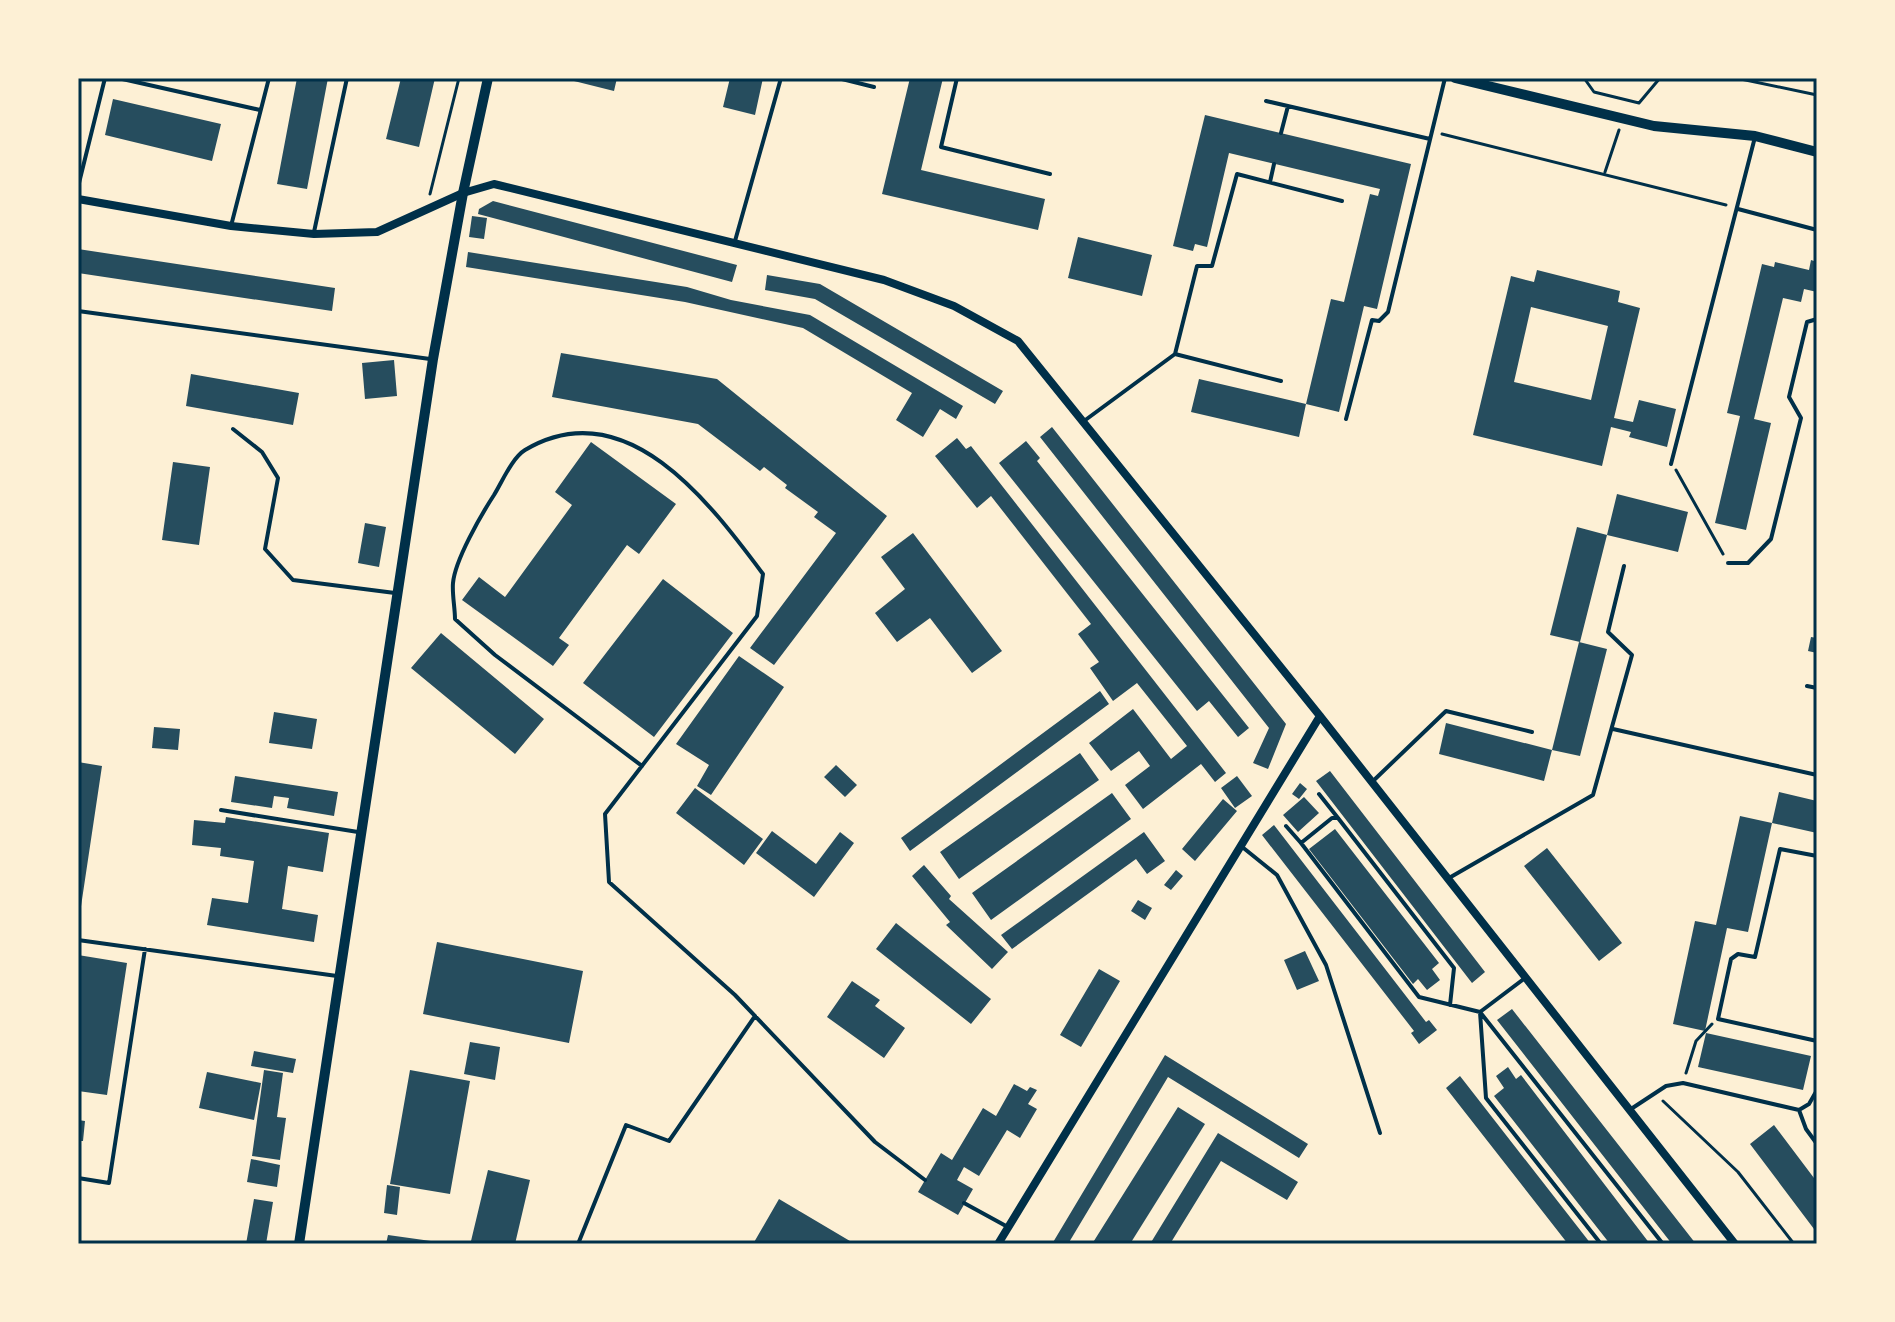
<svg xmlns="http://www.w3.org/2000/svg" width="1895" height="1322" font-family="'Exo 2',sans-serif">
<style>
.building{fill:#264d5e;fill-rule:evenodd}
.lines{fill:none;stroke-linecap:round;stroke-linejoin:round}
.path{stroke:#003049;stroke-width:3}
.service{stroke:#003049;stroke-width:4}
.minor{stroke:#003049;stroke-width:8}
.tertiary{stroke:#003049;stroke-width:10}
.neatline{fill:none;stroke:#003049;stroke-width:3}
</style>
<rect width="100%" height="100%" fill="#fdf0d5"/>
<!-- building -->
<path class="building" d="M297 78H328L307 189 277 184Z
M401 78H435L419 147 386 139Z
M562 78H617L614 91Z
M730 78H763L755 115 723 107Z
M910 78H943L921 170 1045 199 1038 230 882 194Z
M113 99 221 124 212 161 105 135Z
M1205 115 1411 164 1377 309 1364 306 1339 412 1306 404 1331 299 1344 302 1370 194 1378 196 1380 189 1229 153 1207 247 1195 244 1193 251 1173 246Z
M493 201 737 265 732 282 478 214 479 209Z
M472 216 487 218 484 239 469 237Z
M1078 237 1152 255 1142 296 1068 278Z
M78 249 335 288 332 311 78 273Z
M468 252 687 287 731 300 810 315 963 406 956 419 940 409 923 437 896 420 912 393 803 328 685 302 466 267Z
M1811 260 1817 262V292L1804 289 1801 302 1783 298 1754 419 1771 423 1746 530 1715 523 1740 416 1727 413 1762 264 1774 267 1775 262 1809 270Z
M1537 270 1620 291 1618 302 1640 308 1614 418 1633 422 1639 400 1676 409 1667 447 1629 437 1631 432 1611 427 1602 466 1473 435 1511 276 1534 282ZM1531 307 1608 326 1591 400 1514 382Z
M767 275 820 284 1003 391 995 404 815 299 765 290Z
M561 353 717 379 887 516 774 665 750 648 836 533 814 517 818 512 785 488 787 485 764 467 760 471 698 424 552 397Z
M394 360 397 396 365 399 362 363Z
M191 374 299 393 293 425 186 406Z
M1199 379 1306 404 1299 437 1191 412Z
M1052 427 1286 724 1268 769 1253 763 1269 728 1040 437Z
M957 438 966 449 971 446 1226 773 1215 782 1201 764 1143 809 1125 785 1150 766 1139 751 1111 771 1089 743 1133 709 1171 759 1187 746 1137 683 1113 701 1090 668 1099 662 1078 634 1091 624 991 496 977 508 935 456Z
M1026 441 1040 458 1037 461 1249 728 1238 737 1209 701 1197 711 999 463Z
M591 442 676 504 639 554 627 545 559 638 569 645 553 666 462 600 479 577 505 597 572 505 555 492Z
M173 462 210 467 199 545 162 540Z
M1617 494 1688 512 1678 552 1607 535Z
M365 523 386 527 379 567 358 563Z
M1577 527 1607 535 1580 642 1550 635Z
M913 533 1002 651 972 673 930 618 897 642 875 613 905 589 881 557Z
M663 579 733 633 654 737 583 683Z
M441 633 544 719 515 754 411 668Z
M1811 637 1817 638V653L1808 651Z
M1579 642 1607 649 1580 756 1552 750 1544 781 1439 754 1446 723 1552 750Z
M739 656 784 687 711 795 697 786 709 765 676 744Z
M1100 691 1109 704 910 851 901 838Z
M274 712 317 719 312 749 269 743Z
M154 727 180 729 178 750 152 748Z
M1080 753 1099 780 959 879 940 852Z
M78 762 102 766 80 913H78Z
M836 765 857 785 845 797 824 777Z
M1330 771 1485 972 1472 983 1316 781Z
M235 776 338 792 334 816 287 808 289 798 274 796 272 808 231 802Z
M1237 776 1252 796 1235 808 1221 788Z
M1300 783 1307 789 1299 799 1292 794Z
M695 788 763 839 744 865 676 813Z
M1779 792 1817 801V833L1772 823Z
M1112 793 1131 819 991 920 972 893Z
M1304 797 1319 813 1298 832 1283 815Z
M1223 799 1237 811 1195 861 1182 849Z
M1740 816 1772 823 1748 932 1727 928 1705 1031 1673 1024 1695 921 1716 925Z
M226 817 329 833 323 872 288 866 282 909 318 915 314 942 207 925 212 898 248 903 254 861 220 856 221 848 192 845 194 820 225 823Z
M1274 825 1426 1022 1429 1020 1437 1030 1419 1044 1411 1033 1414 1031 1262 835Z
M1335 829 1439 963 1432 969 1440 980 1427 990 1418 979 1413 984 1309 849Z
M772 831 816 864 840 832 854 843 814 897 756 853Z
M1144 832 1165 861 1147 874 1136 859 1012 949 1001 935Z
M1547 848 1622 943 1599 961 1524 866Z
M924 865 951 896 949 899 1008 952 992 969 946 925 950 922 912 876Z
M1176 870 1183 876 1171 890 1164 885Z
M1138 900 1152 908 1145 920 1131 911Z
M896 923 991 999 971 1024 876 949Z
M437 942 583 971 569 1043 423 1014Z
M1305 951 1319 981 1297 990 1284 960Z
M78 955 127 963 107 1095 78 1091Z
M1099 969 1120 981 1081 1047 1060 1035Z
M852 981 880 1000 875 1006 905 1028 884 1058 827 1017Z
M1512 1009 1696 1244H1672L1497 1020Z
M1706 1033 1811 1056 1803 1090 1698 1067Z
M470 1042 500 1047 495 1080 464 1074Z
M254 1051 296 1059 293 1073 251 1066Z
M1165 1055 1308 1144 1299 1158 1168 1077 1068 1244H1052Z
M1508 1067 1516 1079 1521 1075 1650 1244H1610L1494 1096 1504 1088 1496 1076Z
M264 1070 283 1073 277 1117 286 1118 280 1160 252 1156Z
M410 1070 470 1081 450 1194 390 1184Z
M207 1072 261 1083 254 1120 199 1108Z
M1460 1076 1591 1244H1568L1446 1088Z
M1014 1084 1027 1091 1030 1087 1037 1090 1028 1104 1037 1109 1020 1138 1007 1130 979 1176 964 1167 957 1180 973 1189 958 1215 918 1192 941 1153 952 1160 983 1108 996 1116Z
M1178 1107 1205 1124 1130 1244H1092Z
M78 1120 85 1121 83 1141H78Z
M1774 1125 1817 1182V1233L1750 1144Z
M1218 1133 1298 1182 1287 1200 1221 1161 1170 1244H1150Z
M251 1159 280 1165 277 1187 247 1182Z
M488 1170 530 1180 515 1244 471 1241Z
M387 1185 400 1187 397 1215 384 1213Z
M254 1199 273 1202 266 1244H246Z
M779 1199 855 1244H753Z
M388 1235 438 1242 437 1244H386Z"/>
<g class="lines">
<!-- path -->
<path class="path" d="M1584 78 1594 92 1639 103 1660 78
M1736 78 1817 95
M1442 134 1726 205
M1605 172 1619 130
M430 194 459 78
M1676 470 1723 554
M1686 1073 1696 1041 1712 1024
M1663 1101 1738 1172 1794 1244"/>
<!-- service -->
<path class="service" d="M118 78 260 110
M838 78 874 87
M957 78 941 147 1050 174
M1266 101 1430 139
M1281 133 1288 106
M1270 182 1274 164
M78 187 105 78
M1738 209 1817 230
M231 226 269 78
M314 232 347 78
M735 241 781 78
M78 311 430 359
M1175 354 1197 266H1212L1237 174 1342 201
M1346 419 1372 320 1379 321 1388 312 1445 78
M1084 421 1175 354 1281 381
M233 429 262 452 278 478 265 549 293 580 395 593
M1671 464 1755 137
M1728 563H1748L1771 539 1801 418 1789 397 1807 322 1817 319
M1807 686 1817 688
M1613 729 1817 775
M642 766 495 655 455 619C455 608 452 594 453 583 455 560 481 515 494 495 502 482 512 458 525 450 626 390 710 503 763 574L757 616 605 814 609 882 735 995 875 1142 925 1180
M1372 782 1446 711 1532 732
M1319 794 1338 818
M221 810 358 832
M1286 826 1301 843
M1241 846 1277 875 1326 965 1380 1133
M1817 856 1780 849 1755 957 1738 954 1731 959 1718 1019 1817 1041
M1449 878 1593 795 1632 655 1608 632 1624 566
M78 940 337 976
M1525 978 1480 1012 1663 1244
M1450 1005 1454 968 1338 818H1332L1301 843 1419 997 1480 1012 1486 1098 1601 1244
M1631 1109 1666 1086 1683 1083 1799 1110 1806 1129 1817 1144
M1799 1110 1809 1104 1817 1090
M78 1178 109 1183 145 949
M964 1203 1006 1226
M578 1244 626 1125 669 1141 755 1016"/>
<!-- minor -->
<path class="minor" d="M78 199 231 226 314 234 377 232 463 193 494 184 884 280 954 306 1018 341 1320 716 1735 1244
M998 1244 1320 716"/>
<!-- tertiary -->
<path class="tertiary" d="M1455 78 1654 126 1755 136 1817 152
M299 1244 433 359 463 193 488 78"/>
</g>
<!-- border -->
<rect width="1895" height="1322" fill="none" stroke="#fdf0d5" stroke-width="160"/>
<rect x="80" y="80" width="1735" height="1162" class="neatline"/>
</svg>
